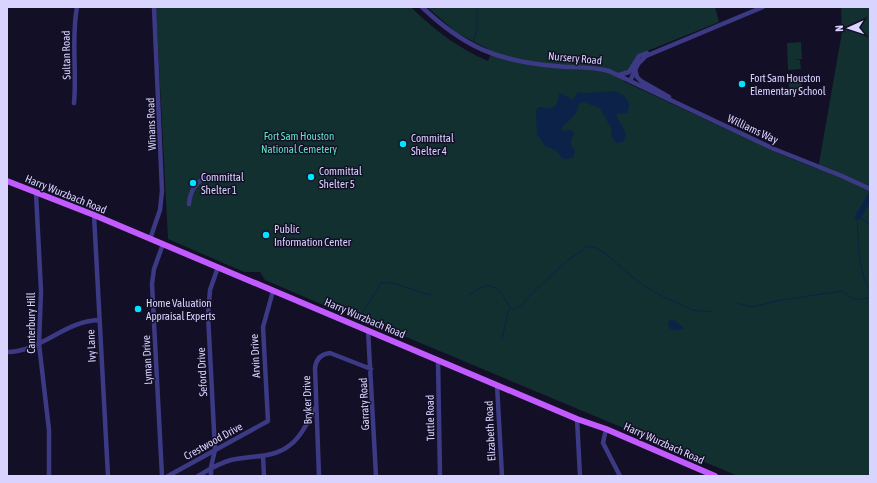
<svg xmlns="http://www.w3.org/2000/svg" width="877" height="483" font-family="'Asap Condensed',sans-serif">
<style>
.green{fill:#12302f}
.water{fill:#0c2248}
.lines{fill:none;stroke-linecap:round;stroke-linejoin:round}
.stream{stroke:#0c2248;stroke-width:1}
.river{stroke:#0c2248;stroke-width:6}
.minor{stroke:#3d3a85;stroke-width:4.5}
.major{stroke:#c25bff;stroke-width:6}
.poi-dot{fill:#00e5ff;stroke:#130f26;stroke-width:1.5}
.labels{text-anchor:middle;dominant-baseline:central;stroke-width:3;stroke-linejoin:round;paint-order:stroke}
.street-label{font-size:11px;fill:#d9d4ff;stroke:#130f26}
.poi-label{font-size:11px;fill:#d9d4ff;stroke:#130f26;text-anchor:start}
.park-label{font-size:11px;fill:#5fe0c0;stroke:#130f26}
</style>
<rect width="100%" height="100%" fill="#130f26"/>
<!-- green -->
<path class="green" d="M156 7H411C434 30 458 48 488 61L492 51 457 33 427 7H715L719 22 640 54 627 71 623 81 782 155 818 169 842 32 841 7H870V476H738L356 316V312L346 309 344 314 265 280 260 272H244L168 239Z
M801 42 802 59 794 60H800L801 69 788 70 787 43Z
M801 77 802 92 789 93V78Z"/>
<!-- water -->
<path class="water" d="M611 91C622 91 634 102 627 113L616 114C617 121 637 140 617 143L612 138 611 128 600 108 583 102 579 104C578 115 567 122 561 128L563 131 571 130 574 133 570 143 575 151 573 158 564 159 555 150 545 146 537 134 536 112 538 107C543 106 553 112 557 103 559 100 557 97 560 93L573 100 578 92 588 93Z
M670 320 676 321 685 329 673 330 669 328 668 324Z"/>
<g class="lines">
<!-- stream -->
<path class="stream" d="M473 42 477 30V7
M870 224 858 217C856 231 860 281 870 290
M468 295C473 293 477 289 482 287 498 281 504 299 511 309
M737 303 752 307 782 300 842 291C852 299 858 302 870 297
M363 312 381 283C396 280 415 293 431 295
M502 340 508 311 522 305 530 295 568 260 588 246 597 248 606 254 641 284 658 294 692 310 712 312"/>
<!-- river -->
<path class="river" d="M858 217 870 196"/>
<!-- minor -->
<path class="minor" d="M422 7C464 47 497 61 555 66 573 68 591 66 609 71L774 149 842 176 870 189
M635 69 637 77 641 81 669 97
M619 75 629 72 639 56 647 53
M630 81 638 64 646 56 763 7
M74 103C77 71 71 38 77 7
M36 193 41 291 39 344 49 430V476
M189 204C190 192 195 182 207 177
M94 215 108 476
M150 239 160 210 162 191 154 7
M368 330 376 476
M7 352C41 352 64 321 99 320
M438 360 440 476
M497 385 502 476
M577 419 580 476
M606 429 603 443 620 476
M263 456 264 476
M162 476 152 284 154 269 163 244
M168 476 268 421 263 327 273 291
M198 476C208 470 219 463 231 460 251 455 273 459 290 445 302 436 309 419 316 407
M211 476V467L215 450 208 315 210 290 218 267
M319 476 315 368C316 359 321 354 330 353L371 369"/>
<!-- major -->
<path class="major" d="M7 181 94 215 577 419 606 429 715 476"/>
</g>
<!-- markers -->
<g class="poi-dot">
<circle cx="742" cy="84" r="4"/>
<circle cx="403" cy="144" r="4"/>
<circle cx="311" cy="177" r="4"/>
<circle cx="193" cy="183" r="4"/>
<circle cx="266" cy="235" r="4"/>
<circle cx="138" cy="309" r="4"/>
</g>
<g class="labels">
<!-- street labels -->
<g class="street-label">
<text transform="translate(66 55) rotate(-91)">Sultan Road</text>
<text transform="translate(575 58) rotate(5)">Nursery Road</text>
<text transform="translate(151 124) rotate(-92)">Winans Road</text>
<text transform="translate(753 129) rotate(25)">Williams Way</text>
<text transform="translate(66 194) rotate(22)">Harry Wurzbach Road</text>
<text transform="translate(365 318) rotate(23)">Harry Wurzbach Road</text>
<text transform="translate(31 323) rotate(-90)">Canterbury Hill</text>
<text transform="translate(91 346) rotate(-93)">Ivy Lane</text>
<text transform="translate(255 356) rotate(-93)">Arvin Drive</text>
<text transform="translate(147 360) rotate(-93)">Lyman Drive</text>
<text transform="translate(202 372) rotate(-93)">Seford Drive</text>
<text transform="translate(307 400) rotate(-92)">Bryker Drive</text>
<text transform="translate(364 404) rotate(-93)">Garraty Road</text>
<text transform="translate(430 418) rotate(-91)">Tuttle Road</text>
<text transform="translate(490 431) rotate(-93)">Elizabeth Road</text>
<text transform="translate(213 441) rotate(-29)">Crestwood Drive</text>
<text transform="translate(664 443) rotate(24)">Harry Wurzbach Road</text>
</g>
<!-- poi labels -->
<g class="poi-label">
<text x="750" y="78">Fort Sam Houston<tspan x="750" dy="13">Elementary School</tspan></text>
<text x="411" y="138">Committal<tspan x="411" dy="13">Shelter 4</tspan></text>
<text x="319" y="171">Committal<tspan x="319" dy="13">Shelter 5</tspan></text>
<text x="201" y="177">Committal<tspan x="201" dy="13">Shelter 1</tspan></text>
<text x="274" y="229">Public<tspan x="274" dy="13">Information Center</tspan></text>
<text x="146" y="303">Home Valuation<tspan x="146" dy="13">Appraisal Experts</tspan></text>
</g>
<!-- park labels -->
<g class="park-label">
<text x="299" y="136">Fort Sam Houston<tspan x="299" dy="13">National Cemetery</tspan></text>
</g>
</g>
<!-- border -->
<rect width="877" height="483" fill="none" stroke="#d9d4ff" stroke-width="16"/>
<!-- north arrow -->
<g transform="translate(849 28) rotate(267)" stroke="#130f26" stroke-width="3" paint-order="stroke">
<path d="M0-3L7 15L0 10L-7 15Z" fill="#d9d4ff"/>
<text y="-6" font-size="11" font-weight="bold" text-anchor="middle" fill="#d9d4ff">N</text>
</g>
</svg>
